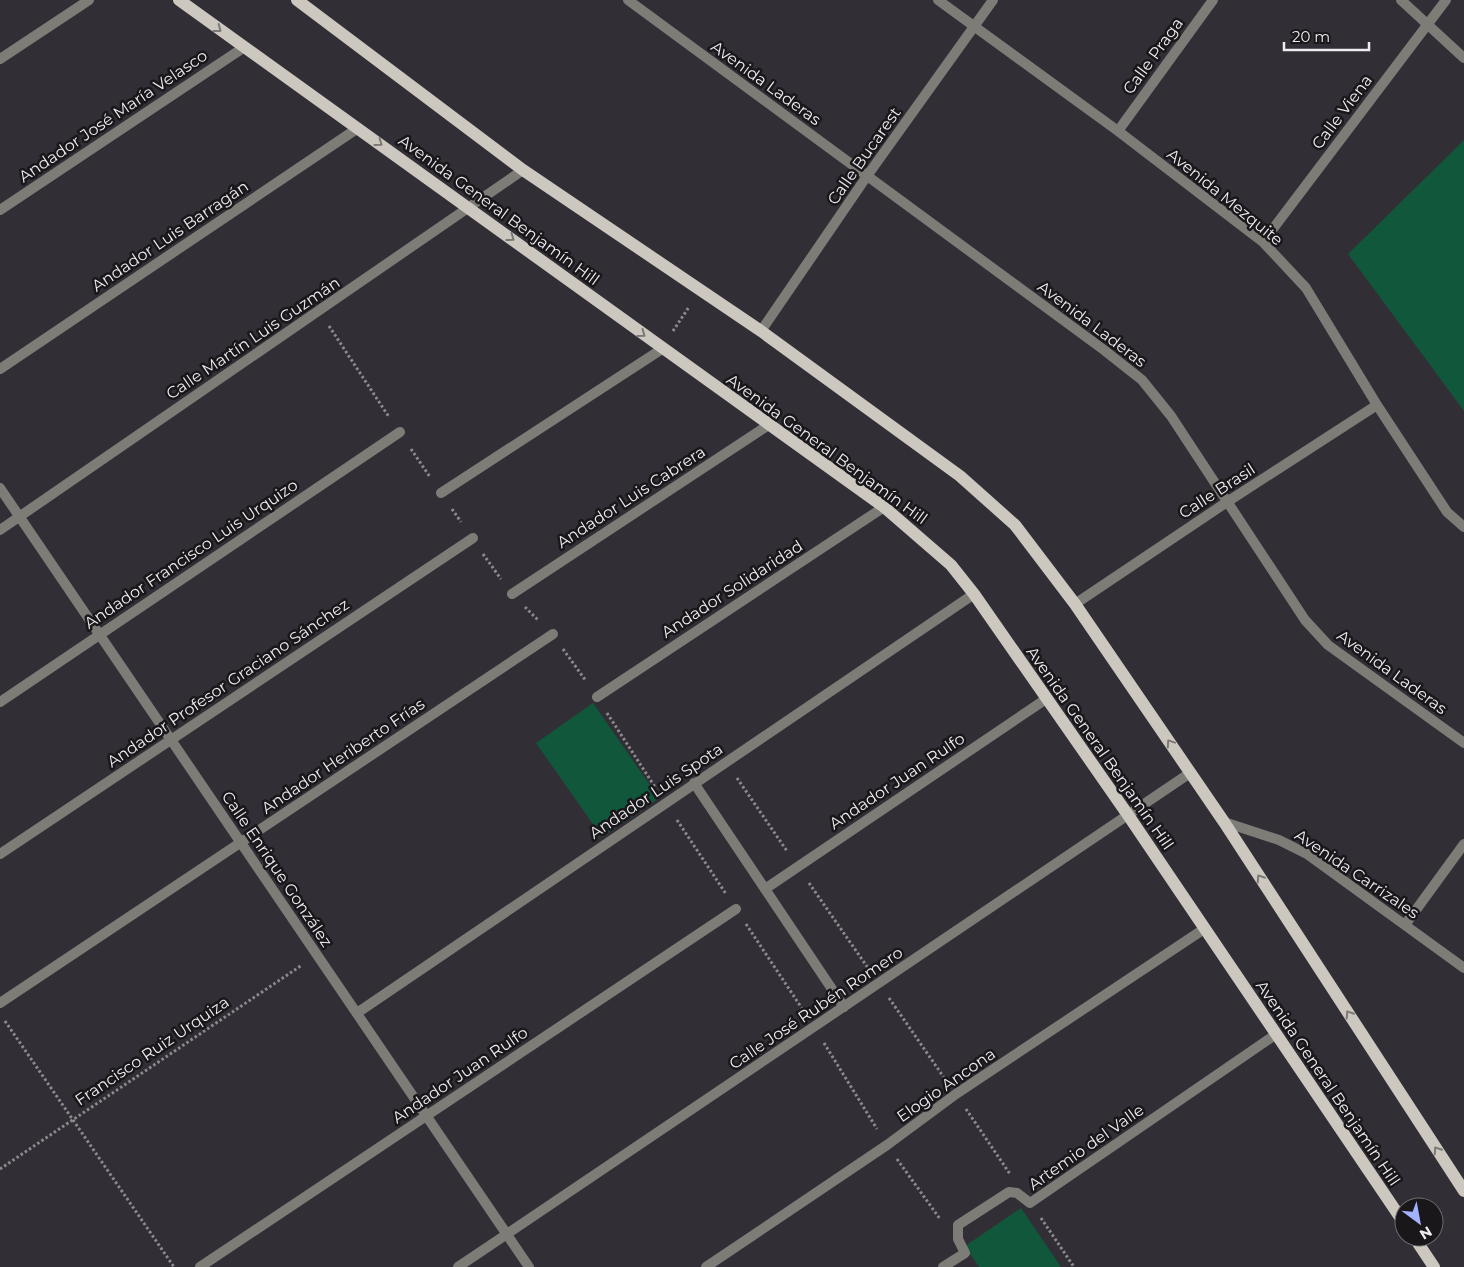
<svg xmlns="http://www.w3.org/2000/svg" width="1464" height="1267" font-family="Montserrat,sans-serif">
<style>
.green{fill:#11573c}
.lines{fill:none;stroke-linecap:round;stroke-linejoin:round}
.path{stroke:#8d898f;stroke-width:3;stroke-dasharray:2.5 2.5;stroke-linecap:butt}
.lane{stroke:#7e7c77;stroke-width:10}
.street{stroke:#7e7c77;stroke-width:10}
.primary{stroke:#ccc8bf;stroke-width:12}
.oneway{stroke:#7b7875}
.labels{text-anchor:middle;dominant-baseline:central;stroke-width:5;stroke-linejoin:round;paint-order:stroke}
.street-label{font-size:16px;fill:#efecf1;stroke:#19171a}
</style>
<rect width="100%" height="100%" fill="#322e35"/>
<!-- green -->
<path class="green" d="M1464 140V411L1348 254Z
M593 703 659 798 602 837 536 743Z
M1021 1208 1061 1267H979L965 1246Z"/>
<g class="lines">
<!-- path -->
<path class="path" d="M329 326 389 417
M673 331 689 307
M411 449 430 477
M452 509 461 522
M483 554 501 579
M525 607 538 620
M563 649 586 681
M607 713 655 787
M737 778 787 851
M677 820 726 894
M809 883 868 968
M746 924 803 1010
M889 998 945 1079
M5 1021 174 1267
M824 1043 877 1129
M966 1109 1010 1174
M897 1159 940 1219
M0 1169 302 965
M1041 1218 1074 1267"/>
<!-- lane -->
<path class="lane" d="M0 59 89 0
M765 889 1046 699"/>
<!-- street -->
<path class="street" d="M628 0 1104 350 1142 380 1171 416 1305 620 1328 645 1464 743
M938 0 1118 131 1263 242 1306 288 1377 405 1447 512 1464 527
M1401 0 1464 58
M1118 131 1213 0
M0 210 243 48
M1263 242 1446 0
M761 331 867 176 993 0
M0 369 358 128
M0 488 529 1267
M441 493 662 349
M0 530 523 170
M512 594 767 426
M1075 604 1227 502 1377 405
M597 697 884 507
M0 702 400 432
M694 783 844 1007
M1224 822 1279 840 1307 854 1464 968
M0 854 473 538
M1405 925 1464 844
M0 1003 553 634
M357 1013 974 594
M200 1267 736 909
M458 1267 1190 773
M706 1267 887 1145 956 1094 1204 929
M943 1267 965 1253 958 1239V1225L1009 1192 1017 1193 1030 1203 1275 1035"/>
<!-- primary -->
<path class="primary" d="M179 0 884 507 951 565 974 594 1128 815 1404 1223
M297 0 523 170 761 331 960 476 1015 525 1075 604 1224 822 1464 1191
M1414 1237 1434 1267"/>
</g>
<!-- one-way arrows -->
<defs><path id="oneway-chevron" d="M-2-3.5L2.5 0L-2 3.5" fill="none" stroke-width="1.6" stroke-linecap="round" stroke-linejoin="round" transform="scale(1.25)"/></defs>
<g class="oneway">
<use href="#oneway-chevron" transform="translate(218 29) rotate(37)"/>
<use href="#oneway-chevron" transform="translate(379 143) rotate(36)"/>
<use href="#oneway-chevron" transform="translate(511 238) rotate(36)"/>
<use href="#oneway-chevron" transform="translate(642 334) rotate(36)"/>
<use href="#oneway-chevron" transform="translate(1170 743) rotate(-124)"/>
<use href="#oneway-chevron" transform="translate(1260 878) rotate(-123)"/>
<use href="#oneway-chevron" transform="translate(1349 1014) rotate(-123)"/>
<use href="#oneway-chevron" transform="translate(1437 1150) rotate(-123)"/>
</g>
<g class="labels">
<!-- street labels -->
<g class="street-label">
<text transform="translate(1153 56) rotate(-54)">Calle Praga</text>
<text transform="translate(766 83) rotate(36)">Avenida Laderas</text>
<text transform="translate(1342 112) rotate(-53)">Calle Viena</text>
<text transform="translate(113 116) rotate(-34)">Andador José María Velasco</text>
<text transform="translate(864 156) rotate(-55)">Calle Bucarest</text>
<text transform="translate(1225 197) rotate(39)">Avenida Mezquite</text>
<text transform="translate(499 210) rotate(36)">Avenida General Benjamín Hill</text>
<text transform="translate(170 236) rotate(-34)">Andador Luis Barragán</text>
<text transform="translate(1092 324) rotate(37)">Avenida Laderas</text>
<text transform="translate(253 338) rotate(-34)">Calle Martín Luis Guzmán</text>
<text transform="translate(827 449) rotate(36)">Avenida General Benjamín Hill</text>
<text transform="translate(1217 491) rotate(-33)">Calle Brasil</text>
<text transform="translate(631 497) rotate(-33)">Andador Luis Cabrera</text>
<text transform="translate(191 554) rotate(-34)">Andador Francisco Luis Urquizo</text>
<text transform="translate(732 589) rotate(-33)">Andador Solidaridad</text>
<text transform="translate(1392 672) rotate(36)">Avenida Laderas</text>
<text transform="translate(228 683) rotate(-34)">Andador Profesor Graciano Sánchez</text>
<text transform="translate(1100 748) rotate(55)">Avenida General Benjamín Hill</text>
<text transform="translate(343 756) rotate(-34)">Andador Heriberto Frías</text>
<text transform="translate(897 781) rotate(-34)">Andador Juan Rulfo</text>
<text transform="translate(656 791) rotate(-34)">Andador Luis Spota</text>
<text transform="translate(277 869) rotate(56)">Calle Enrique González</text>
<text transform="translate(1357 874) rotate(34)">Avenida Carrizales</text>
<text transform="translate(816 1008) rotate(-34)">Calle José Rubén Romero</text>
<text transform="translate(152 1051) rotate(-34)">Francisco Ruiz Urquiza</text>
<text transform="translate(460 1075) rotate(-34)">Andador Juan Rulfo</text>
<text transform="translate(1328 1083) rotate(56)">Avenida General Benjamín Hill</text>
<text transform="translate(946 1085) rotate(-35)">Elogio Ancona</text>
<text transform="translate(1086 1147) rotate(-35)">Artemio del Valle</text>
</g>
</g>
<!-- north arrow -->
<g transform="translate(1419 1222) rotate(148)"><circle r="24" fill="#19171a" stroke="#6f6c70"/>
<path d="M0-4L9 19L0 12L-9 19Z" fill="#a3b2fd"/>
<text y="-8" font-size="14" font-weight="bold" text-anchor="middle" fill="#efecf1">N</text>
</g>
<!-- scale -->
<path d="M1284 42v8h85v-8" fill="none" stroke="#efecf1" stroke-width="2.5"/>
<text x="1292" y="42" font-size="15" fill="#efecf1" stroke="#19171a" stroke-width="4" paint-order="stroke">20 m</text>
</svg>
